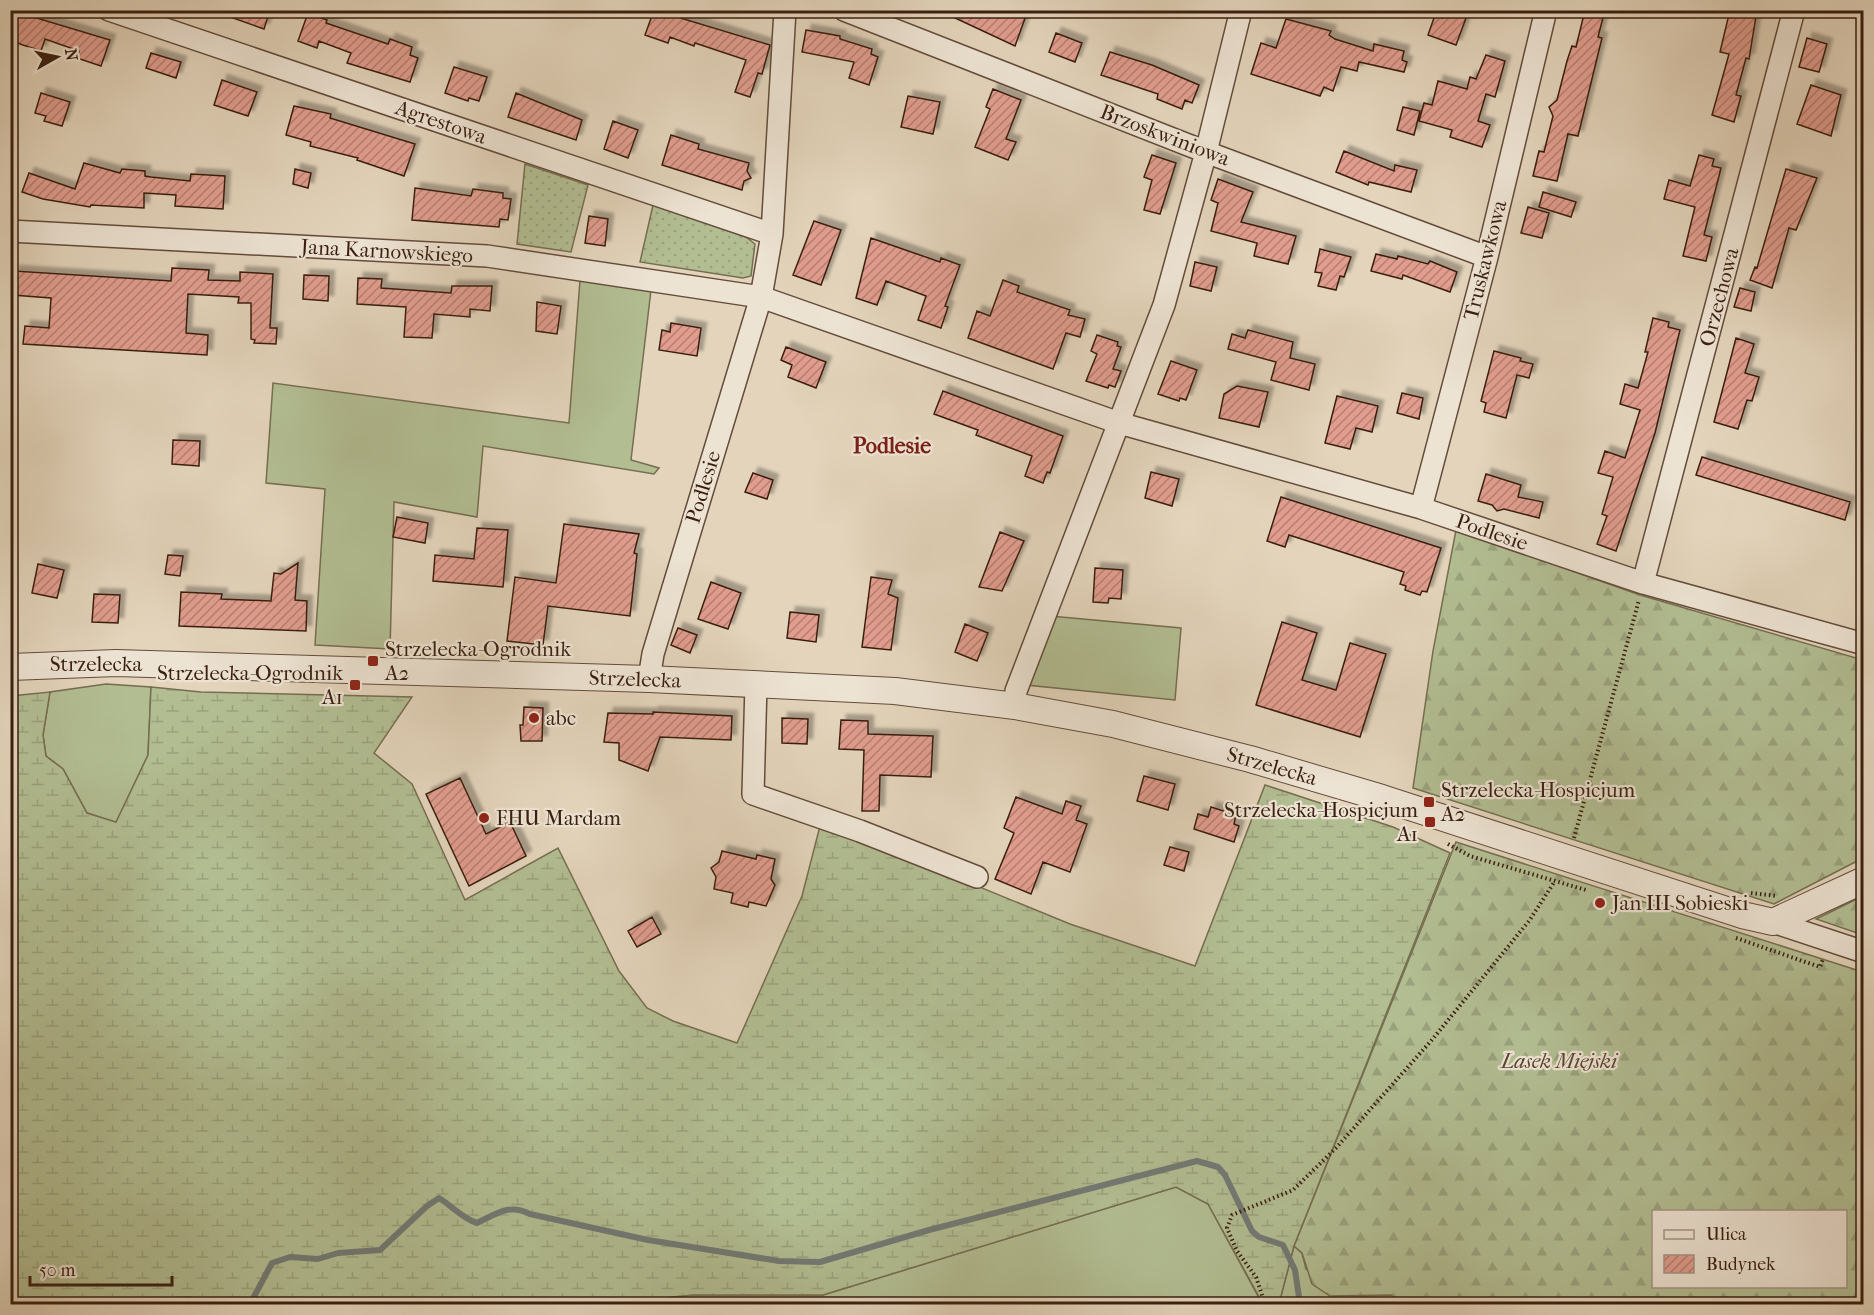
<svg xmlns="http://www.w3.org/2000/svg" width="1874" height="1315" font-family="'IM FELL French Canon',serif">
<style>
.grass{fill:#b2bd92;stroke:#766e51;stroke-width:1.5}
.forest{fill:url(#forest-firs);stroke:#766e51;stroke-width:1.5;fill-rule:evenodd}
.wetland{fill:url(#wetland-marsh);stroke:#766e51;stroke-width:1.5}
.garden{fill:url(#garden-dots);stroke:#766e51;stroke-width:1.5}
.lines{fill:none;stroke-linecap:round;stroke-linejoin:round}
.stream{stroke:#727a75;stroke-width:6}
.building{fill:url(#building-hatch);stroke:#3a1f10;stroke-width:1.5;filter:url(#shadow)}
.minor-casing{stroke:#644c3b;stroke-width:24}
.tertiary-casing{stroke:#644c3b;stroke-width:28}
.path{stroke:#3a1f10;stroke-width:4;stroke-dasharray:1.5 3;stroke-linecap:butt}
.minor{stroke:#ede3d3;stroke-width:21}
.tertiary{stroke:#ede3d3;stroke-width:26}
.poi-dot{fill:#8f2418;stroke:#ede3d3;stroke-width:2}
.labels{text-anchor:middle;dominant-baseline:central;stroke-width:4.5;stroke-linejoin:round;paint-order:stroke}
.street-label{font-size:21px;fill:#3a1f10;stroke:#ede3d3}
.poi-label{font-size:21px;fill:#3a1f10;stroke:#ede3d3;text-anchor:start}
.park-label{font-size:21px;font-style:italic;fill:#584630;stroke:#ede3d3}
.neighbourhood-label{font-size:22px;font-weight:bold;fill:#7a1f14;stroke:#ede3d3}
</style>
<defs>
<pattern id="forest-firs" width="22" height="20" patternUnits="userSpaceOnUse" patternTransform="scale(1.5)"><rect width="22" height="20" fill="#b2bd92"/><path d="M5 1l3.5 6h-7zM16 11l3.5 6h-7z" fill="#9aa27d"/></pattern>
<pattern id="wetland-marsh" width="20" height="14" patternUnits="userSpaceOnUse" patternTransform="scale(1.5)"><rect width="20" height="14" fill="#b2bd92"/><path d="M1 5h8M5 5V1M11 12h8M15 12V8" fill="none" stroke="#9aa27d"/></pattern>
<pattern id="garden-dots" width="8" height="8" patternUnits="userSpaceOnUse" patternTransform="scale(1.5)"><rect width="8" height="8" fill="#b2bd92"/><path d="M2 2h.1M6 6h.1" fill="none" stroke="#9aa27d" stroke-width="1.8" stroke-linecap="round"/></pattern>
<pattern id="building-hatch" width="6" height="6" patternUnits="userSpaceOnUse" patternTransform="scale(1.5)"><rect width="6" height="6" fill="#e19d8e"/><path d="M-1 1l2-2M0 6l6-6M5 7l2-2" fill="none" stroke="#b77f73"/></pattern>
<filter id="shadow"><feDropShadow dx="5.5" dy="-5.5" stdDeviation="1.5" flood-color="#0004"/></filter>
</defs>
<rect width="100%" height="100%" fill="#e3d4bb"/>
<filter id="stains"><feTurbulence type="fractalNoise" baseFrequency=".00333" numOctaves="4"/><feColorMatrix values="0 0 0 0 .2 0 0 0 0 .09 0 0 0 0 .02 0 0 0 .5 -.17"/></filter>
<radialGradient id="worn" r=".72"><stop offset=".6" stop-color="#630" stop-opacity="0"/><stop offset="1" stop-color="#630" stop-opacity=".3"/></radialGradient>
<!-- grass -->
<path class="grass" d="M580 280 651 290 631 460 659 468 654 474 483 446 477 517 394 502 390 649 315 645 325 489 266 483 273 383 569 423Z
M1050 616 1181 628 1175 700 1026 685Z
M106 684 151 687 148 755 116 823 87 813 63 769 46 756 43 735 50 692Z
M1176 1187 1208 1204 1259 1298 1256 1304H601L693 1295H823Z
M1294 1246 1302 1253 1306 1269 1354 1296 1391 1295 1404 1304H1279Z"/>
<!-- forest -->
<path class="forest" d="M1456 530 1640 595 1863 660V858L1774 904 1413 788 1433 651Z
M1456 842 1863 972V1304H1404L1391 1295 1330 1296 1312 1284 1302 1253 1294 1246ZM1654 1212H1846V1286H1654Z
M1863 896V935L1816 919Z"/>
<!-- wetland -->
<path class="wetland" d="M151 687 201 692 412 697 374 753 412 784 465 900 558 848 619 971 647 1008 673 1021 737 1043 802 896 821 822 1070 924 1195 966 1265 785 1393 827 1450 853 1294 1246 1279 1304H1263L1208 1204 1176 1187 823 1295H693L601 1304H11V696L50 692 43 735 46 756 63 769 87 813 116 822 148 755Z"/>
<!-- garden -->
<path class="garden" d="M525 164 588 185 571 252 517 244Z
M653 205 746 237 755 244 751 276 743 278 640 262Z"/>
<g class="lines">
<!-- stream -->
<path class="stream" d="M173 1304 174 1300 190 1299 199 1304
M250 1304 272 1263 290 1257 318 1259 338 1253 380 1250 427 1206 439 1198C452 1206 463 1219 477 1223 496 1214 509 1203 530 1214L648 1240 779 1261 820 1262 929 1230 1197 1161 1218 1167 1225 1175 1252 1231 1259 1237 1283 1245 1295 1270 1299 1297 1306 1304"/>
</g>
<!-- building -->
<path class="building" d="M10 10 110 40 101 66 77 58 79 51 45 39 41 51 20 44 10 37Z
M219 10H270L264 29 219 13Z
M654 10 770 45 762 74 758 73 750 97 735 92 746 60 695 43 694 46 670 37 668 43 645 35Z
M938 10H1028L1015 46Z
M1444 10H1469L1456 45 1428 35 1435 15 1442 18Z
M1585 10H1605L1598 37 1602 38 1578 136 1568 134 1557 181 1533 176 1539 151 1544 152 1553 116 1549 107 1557 100 1567 61 1572 46 1576 47Z
M1730 10H1757L1749 59 1746 58 1736 95 1741 96 1734 122 1712 115 1729 54 1720 52Z
M308 13 327 20 326 23 388 44 390 39 412 47 410 55 418 58 410 82 347 63 351 53 319 41 317 48 298 41Z
M1286 19 1331 31 1329 35 1335 39 1373 51 1374 44 1404 51 1402 60 1407 62 1404 72 1359 62 1357 71 1341 67 1333 91 1324 87 1320 96 1251 74 1261 43 1276 48Z
M806 30 840 36V39L872 49 871 54 878 57 869 85 849 78 854 62 802 52Z
M1056 33 1082 43 1075 62 1049 52Z
M1807 38 1827 44 1819 72 1799 67Z
M1110 52 1152 65 1199 85 1192 103 1185 100 1182 109 1157 99 1158 94 1101 75Z
M151 53 181 62 176 78 146 68Z
M1486 55 1505 61 1495 97 1486 94 1478 121 1490 125 1482 147 1450 137 1452 130 1419 121 1424 103 1432 105 1438 81 1467 89 1470 77 1476 79Z
M454 67 487 77 479 101 469 98 468 101 445 93Z
M222 80 257 92 248 116 214 105Z
M1811 85 1841 95 1831 136 1797 124Z
M993 89 1021 100 1006 139 1016 142 1008 160 975 147 990 109 986 107Z
M41 93 70 102 62 126 44 121 46 116 35 113Z
M516 93 582 120 576 140 508 117Z
M908 96 940 102 933 134 901 127Z
M294 106 331 114 330 118 415 144 404 176 357 160 358 158 310 146 311 142 286 135Z
M1403 107 1420 111 1414 135 1397 130Z
M613 121 638 130 628 158 604 149Z
M671 135 699 144 698 149 749 163 747 171 751 178 744 181 742 190 662 165Z
M1344 151 1394 171 1395 165 1417 170 1411 192 1369 182 1368 185 1336 172Z
M1152 155 1176 163 1160 214 1144 210 1152 180 1144 177Z
M1699 155 1714 159 1712 166 1721 168 1704 235 1712 237 1706 261 1683 256 1695 207 1664 199 1669 180 1690 186Z
M84 163 120 173 122 169 145 171V176L151 177 190 181 191 174 225 176 223 209 175 206 176 195 144 193V208L91 205 90 207 43 199 22 192 29 173 75 189Z
M295 169 311 173 308 188 293 184Z
M1786 169 1817 178 1796 230 1789 228 1772 288 1750 280 1755 267 1757 268Z
M1218 179 1253 192 1241 222 1296 236 1288 264 1254 256 1257 243 1211 231 1218 203 1211 200Z
M415 188 471 196 473 189 503 193V198L511 199 508 220 500 219 499 227 412 220Z
M1543 192 1576 202 1571 217 1539 207Z
M1528 207 1549 213 1542 238 1521 233Z
M589 216 608 219 605 246 585 243Z
M814 221 841 230 821 285 793 275Z
M871 238 940 262 941 258 960 265 945 306 948 307 941 328 918 320 926 296 886 281 877 305 856 298Z
M1320 249 1351 257 1344 277 1340 276 1336 290 1318 286 1322 273 1315 272Z
M1376 254 1397 259 1398 256 1428 264 1430 261 1457 272 1450 292 1403 275 1402 279 1371 271Z
M1195 262 1217 267 1211 291 1190 286Z
M172 268 209 270 208 280 240 281V272L273 274 270 328H277L276 344 254 343 255 340 251 339V303H238L239 297 188 294 186 333 208 335 207 355 23 344 25 326 49 328 51 298 12 295 14 271 171 281Z
M304 275 329 276 328 301 303 299Z
M358 278 382 279 381 288 451 293 452 286H492L490 311 470 309V317L434 314 432 338 404 337 406 307 357 304Z
M1003 280 1019 286 1017 292 1070 310 1068 315 1085 319 1080 337 1066 333 1053 369 968 338 977 311 990 316Z
M1740 288 1755 292 1751 311 1734 307Z
M537 302 561 306 557 334 536 331Z
M1653 318 1669 322 1668 327 1680 330 1655 433 1616 551 1597 544 1607 516 1602 514 1613 477 1598 473 1605 451 1625 458 1640 410 1620 404 1625 384 1638 388 1648 352H1645Z
M671 323 701 328 697 356 659 350 662 330 670 332Z
M1248 330 1293 342 1290 358 1315 364 1309 390 1271 380 1276 362 1228 349 1232 334 1245 338Z
M1097 335 1118 342 1117 346 1121 347 1113 369 1121 371 1115 387 1109 385 1108 388 1086 381 1097 354 1091 351Z
M1736 338 1754 344 1745 373 1759 377 1752 401 1747 400 1738 429 1714 422Z
M786 347 826 362 816 388 788 377 792 365 781 360Z
M1494 351 1521 358 1520 361 1533 364 1529 378 1517 375 1506 418 1484 412 1486 403 1481 401Z
M1171 361 1197 370 1186 400 1180 398 1179 401 1158 394Z
M1237 386 1268 392 1259 427 1219 418 1224 394Z
M943 391 1063 436 1050 473 1047 472 1043 483 1025 476 1032 456 976 435 978 430 934 414Z
M1402 393 1423 398 1419 419 1397 413Z
M1337 396 1378 406 1372 432 1356 428 1350 449 1325 443Z
M173 440 200 441 199 466 172 464Z
M1702 457 1850 502 1845 520 1696 475Z
M1151 472 1179 479 1172 506 1145 498Z
M753 473 773 480 767 499 745 492Z
M1486 474 1521 485 1518 497 1543 502 1539 518 1504 509 1497 511 1492 505 1478 501Z
M1281 497 1441 548 1427 592 1422 591 1420 595 1405 590 1406 586 1400 584 1404 572 1289 535 1285 547 1267 541Z
M397 517 428 523 425 543 393 537Z
M564 524 639 534 634 553 637 554 630 616 548 606 543 645 507 641 515 577 556 583Z
M477 528 508 530 503 587 433 581 435 555 474 559Z
M1000 532 1024 541 1002 591 979 587Z
M168 555 183 556 180 576 165 574Z
M298 563 295 600 307 601 306 631 179 626 181 592 222 594 221 599 271 601 274 573 281 574Z
M38 564 64 570 57 598 32 593Z
M1095 568 1123 570 1121 599 1109 598 1108 603 1093 602Z
M871 577 892 580 888 594 898 598 891 650 862 647Z
M711 582 741 593 728 629 698 619Z
M94 594 120 595 118 623 92 622Z
M790 612 819 615 816 642 787 638Z
M1282 622 1317 633 1302 680 1336 690 1350 643 1386 654 1360 737 1256 705Z
M965 624 988 633 977 661 955 652Z
M678 628 697 635 690 653 671 645Z
M524 707 543 708 542 741H521L520 725H523Z
M653 712 732 716 731 740 660 737 648 771 619 760V743L604 742 608 713 653 714Z
M782 718 808 719 807 744 782 743Z
M841 720 868 721V734L933 736 931 777 880 775 879 811H862L864 750 839 749Z
M1144 776 1175 784 1168 810 1137 801Z
M460 778 486 834 510 822 526 856 469 886 426 794Z
M1016 797 1062 814 1066 801 1081 806 1076 820 1087 824 1070 872 1043 862 1031 894 995 879 1014 833 1004 828Z
M1211 807 1236 815 1234 824 1239 826 1234 842 1194 829 1198 814 1208 817Z
M1170 847 1189 852 1184 871 1164 865Z
M722 851 756 859 757 855 775 859 771 879 775 885 766 906 749 902 748 907 731 903 733 893 714 889 716 877 711 868 719 862Z
M652 917 661 934 637 947 628 931Z"/>
<g class="lines">
<!-- minor casing -->
<g class="minor-casing">
<path id="minor" d="M109 10 772 234
M844 10 1206 152 1487 257
M10 231 487 256 761 297 1119 423 1421 508 1643 583 1864 644
M1421 508 1487 257 1546 10
M1643 583 1794 10
M649 679 653 654 761 297 772 234 785 10
M756 684 753 794 860 831 977 877
M1015 706 1016 691 1164 305 1206 152 1241 10
M1773 922 1864 952"/>
</g>
<!-- tertiary casing -->
<g class="tertiary-casing">
<path id="tertiary" d="M10 667 116 663 649 679 895 691 1015 706 1113 724 1250 759 1382 798 1742 915 1773 922 1864 880"/>
</g>
<!-- path -->
<path class="path" d="M1574 838 1639 600
M1448 844 1470 856 1586 890
M1751 893 1777 896
M1736 938 1820 967 1823 959
M1265 1304 1256 1277 1237 1251 1227 1228 1232 1215 1293 1190 1336 1148 1431 1041 1529 921 1555 881"/>
<!-- minor -->
<use href="#minor" class="minor"/>
<!-- tertiary -->
<use href="#tertiary" class="tertiary"/>
</g>
<!-- markers -->
<g class="poi-dot">
<rect x="367" y="655" width="12" height="12" rx="3"/>
<rect x="349" y="679" width="12" height="12" rx="3"/>
<circle cx="534" cy="718" r="6"/>
<rect x="1423" y="796" width="12" height="12" rx="3"/>
<circle cx="484" cy="818" r="6"/>
<rect x="1424" y="816" width="12" height="12" rx="3"/>
<circle cx="1600" cy="903" r="6"/>
</g>
<g class="labels">
<!-- street labels -->
<g class="street-label">
<text transform="translate(441 122) rotate(19)">Agrestowa</text>
<text transform="translate(1165 135) rotate(21)">Brzoskwiniowa</text>
<text transform="translate(387 251) rotate(3)">Jana Karnowskiego</text>
<text transform="translate(1485 260) rotate(-76)">Truskawkowa</text>
<text transform="translate(1719 297) rotate(-75)">Orzechowa</text>
<text transform="translate(703 487) rotate(-73)">Podlesie</text>
<text transform="translate(1492 532) rotate(19)">Podlesie</text>
<text x="96" y="664">Strzelecka</text>
<text transform="translate(635 679) rotate(2)">Strzelecka</text>
<text transform="translate(1272 766) rotate(16)">Strzelecka</text>
</g>
<!-- poi labels -->
<g class="poi-label">
<text x="385" y="649">Strzelecka-Ogrodnik<tspan x="385" dy="24">A2</tspan></text>
<text x="343" y="673" text-anchor="end">Strzelecka-Ogrodnik<tspan x="343" dy="24">A1</tspan></text>
<text x="546" y="718">abc</text>
<text x="1441" y="790">Strzelecka-Hospicjum<tspan x="1441" dy="24">A2</tspan></text>
<text x="1418" y="810" text-anchor="end">Strzelecka-Hospicjum<tspan x="1418" dy="24">A1</tspan></text>
<text x="496" y="818">FHU Mardam</text>
<text x="1612" y="903">Jan III Sobieski</text>
</g>
<!-- park labels -->
<g class="park-label">
<text x="1559" y="1061">Lasek Miejski</text>
</g>
<!-- neighbourhood labels -->
<g class="neighbourhood-label">
<text x="892" y="446">Podlesie</text>
</g>
</g>
<!-- margin -->
<rect width="1874" height="1315" fill="none" stroke="#e3d4bb" stroke-width="36"/>
<rect x="12" y="12" width="1850" height="1291" fill="none" stroke="#3a1f10" stroke-width="3"/>
<rect x="18" y="18" width="1838" height="1279" fill="none" stroke="#3a1f10" stroke-width="1.5"/>
<!-- legend -->
<rect x="1652" y="1210" width="195" height="78" fill="#ede3d3" stroke="#a59585" stroke-width="1.5"/>
<rect x="1664" y="1230" width="30" height="9" fill="#ede3d3" stroke="#a59585" stroke-width="1.5"/>
<text x="1706" y="1240" font-size="18" fill="#3a1f10">Ulica</text>
<rect x="1664" y="1255" width="30" height="18" fill="url(#building-hatch)" stroke="#a59585" stroke-width="1.5"/>
<text x="1706" y="1270" font-size="18" fill="#3a1f10">Budynek</text>
<!-- north arrow -->
<g transform="translate(57 57) rotate(81)" stroke="#ede3d3" stroke-width="4.5" paint-order="stroke">
<path d="M0-4.5L10 22L0 15L-10 22Z" fill="#3a1f10"/>
<text y="-9" font-size="16" font-weight="bold" text-anchor="middle" fill="#3a1f10">N</text>
</g>
<!-- scale -->
<path d="M30 1276v9h142v-9" fill="none" stroke="#3a1f10" stroke-width="3"/>
<text x="39" y="1276" font-size="18" fill="#3a1f10" stroke="#ede3d3" stroke-width="4.5" paint-order="stroke">50 m</text>
<rect width="100%" height="100%" filter="url(#stains)"/>
<rect width="100%" height="100%" fill="url(#worn)"/>
</svg>
